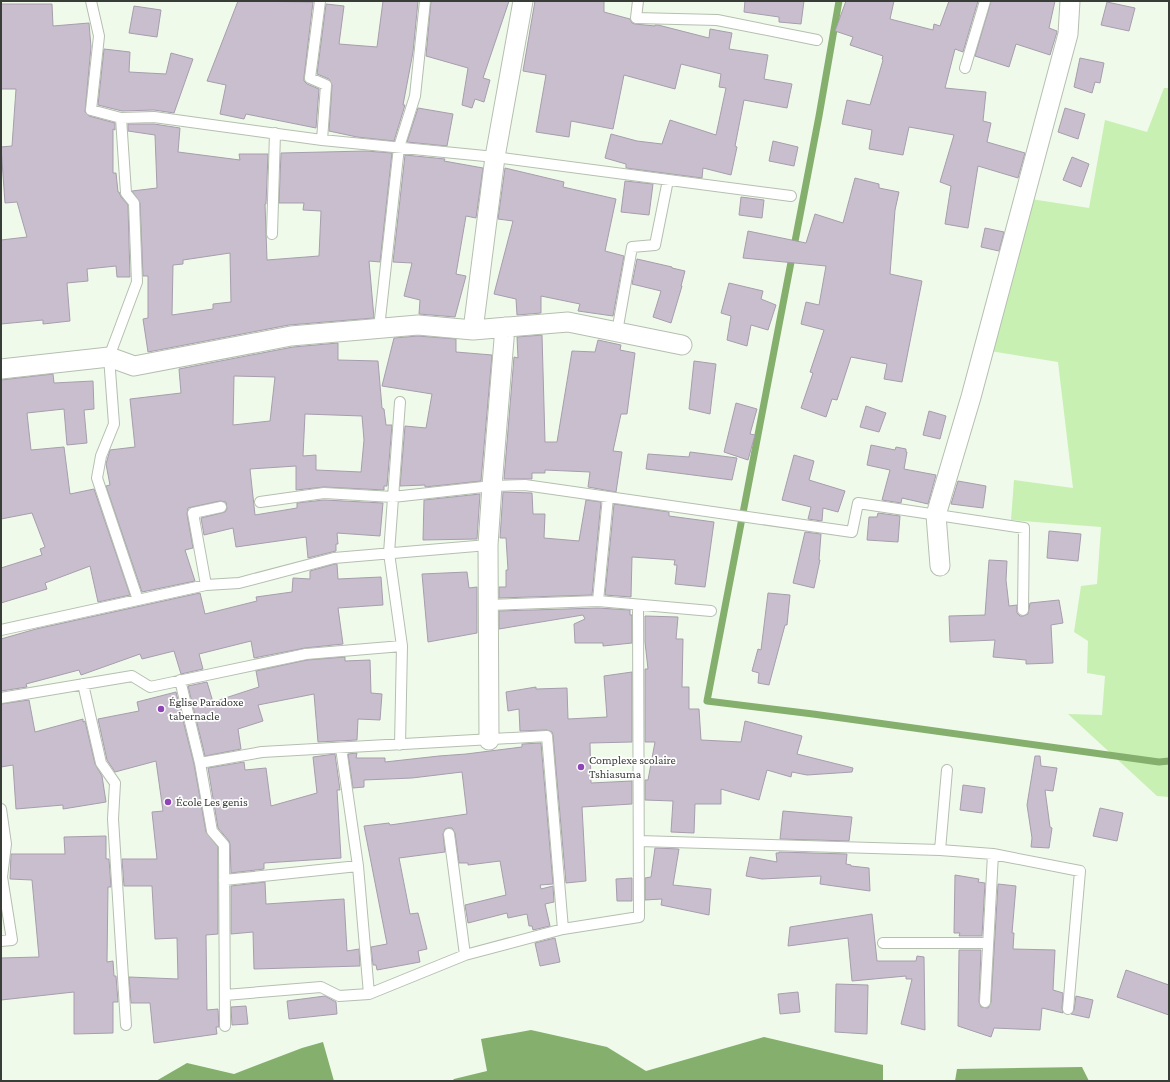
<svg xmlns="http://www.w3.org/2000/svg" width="1170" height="1082" font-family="'Crimson Pro',serif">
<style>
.green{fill:#c8f0b3}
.water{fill:#85af6d}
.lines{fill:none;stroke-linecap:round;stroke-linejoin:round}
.stream{stroke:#85af6d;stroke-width:7}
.building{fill:#c8bece;stroke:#a79ead;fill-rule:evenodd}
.service-casing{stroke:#b5bfb0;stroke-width:12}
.minor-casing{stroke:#b5bfb0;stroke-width:21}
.service{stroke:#fff;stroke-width:10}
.minor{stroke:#fff;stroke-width:19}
.poi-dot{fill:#9045b7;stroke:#fff;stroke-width:1.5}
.labels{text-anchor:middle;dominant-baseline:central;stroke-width:3.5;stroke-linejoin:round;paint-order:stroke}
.poi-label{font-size:12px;fill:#393d37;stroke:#fff;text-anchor:start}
</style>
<rect width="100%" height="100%" fill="#effaea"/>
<!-- green -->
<path class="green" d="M1164 88H1169V797L1157 796 1068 714 1102 715 1105 676 1087 673 1088 641 1074 632 1081 586 1097 584 1101 527 1011 520 1014 480 1073 488 1058 362 990 351 1031 199 1089 208 1105 120 1147 132Z"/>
<!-- water -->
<path class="water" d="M531 1030 607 1047 646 1071 764 1037 883 1065V1081H452L454 1079 487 1071 481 1039Z
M323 1042 334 1081H156L187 1063 234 1074 302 1048Z
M1082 1067 1089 1081H955L957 1069Z"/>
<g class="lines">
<!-- stream -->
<path class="stream" d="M839 1 819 116 707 701 813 714 1159 762 1169 761"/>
</g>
<!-- building -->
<path class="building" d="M238 1 313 2 304 77V81L307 84 319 89 316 128 246 114 244 119 220 114 226 85 207 81Z
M383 1H418L413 52 403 105H405L394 141 357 137 329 131 332 85 329 79 317 74 326 4 344 6 339 44 377 47Z
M431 1H509L483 78 490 80 484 102 475 99 472 108 462 105 468 68 426 56Z
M535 1H604V12L630 19 632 23 635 24 655 26V25H658L709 38 710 29 732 33 729 49 768 55 764 79 792 84 787 108 744 100 735 146 737 147 731 175 703 168 702 178 626 168V164L605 158 611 134 637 141 662 144 670 120 716 135 726 88 719 87 721 74 681 64 675 89 624 75 613 129 571 121 569 137 536 132 546 75 523 71Z
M745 1H804L801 24 779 22V17L744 12Z
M846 1H894L890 19 933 30 934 24 940 26 949 1H978L963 52 955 49 945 88 986 92 983 121 991 123 987 142 1025 153 1018 178 978 166 968 228 945 224 951 186 940 182 954 135 909 127 903 155 869 149 872 130 842 124 847 100 870 105 883 60 882 59 883 56 850 45 853 37 835 31Z
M991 1H1055L1049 28 1057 31V32L1050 55 1016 44 1009 67 975 56Z
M1107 2 1135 8 1129 31 1101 25Z
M1 4H52L53 26 89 23 91 47 85 112 89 116 115 123V130L113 129V173H116L118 192H119L121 197 128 205 130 277H117L116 266 87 269 88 281 67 283 70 321 43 324V320L1 324V240L27 237 17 202 5 203 1 147 12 146 16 89H1Z
M134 6 161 10 157 37 129 33Z
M104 49 130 52 129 72 166 74 171 53 193 59 174 113 154 110 122 111 98 105Z
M1080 58 1104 63 1100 83 1095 82 1092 93 1074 87Z
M418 108 453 114 447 146 407 142Z
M1065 108 1085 114 1078 139 1058 132Z
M128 124H154L180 128 178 152 240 160 239 154H268L266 204H265L267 260 319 256 321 211 303 210 304 203H279L281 153 366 151 392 153 380 262 369 261 374 318 289 325 148 352 143 319 148 318V276H143L140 203 132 191 157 188 155 135 128 131ZM230 253 231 302 213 304V309L172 315 173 265 183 264V260Z
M773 141 798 147 794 166 769 161Z
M405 155 445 159 444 161 483 168 476 218 466 216 456 274 466 276 455 317 419 314 420 300 404 296 412 263 393 262Z
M1072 157 1089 164 1081 187 1063 180Z
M505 168 564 182 563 187 616 199 605 251 624 256 613 316 578 311 580 304 541 296V313L517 315 516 299 494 294 513 221 498 219Z
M855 178 879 184V188L899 192 895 210 890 274 922 281 902 382 884 379 887 364 851 357 837 400 832 399 826 417 801 408 813 373 810 372 824 330 801 324 806 302 819 305 826 266 743 258 748 231 806 243 815 214 843 223Z
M625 181 653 184 649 215 621 212Z
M741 197 764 200 762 218 739 215Z
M985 228 1004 232 999 251 981 247Z
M637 259 672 267V268L685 271 681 286H682L671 323 653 317 661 291 632 284Z
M729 283 763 291 761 299 776 305 768 330 751 325 747 346 727 340 731 316 721 313Z
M542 335 545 442H557L572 351 595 352 598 340 621 345 620 350 635 353 627 414H621L613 451 622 452 616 492 588 487 590 472 545 470V473H532V479H504L514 357 518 358 517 337Z
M418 336 456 339V352L492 355 481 481 425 487V485L400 486 405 426 426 428 432 394 382 386 394 338Z
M338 343V360L378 361 382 408 384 409 386 425H392L387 486H384V490L324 487 296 490V466L250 469 255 515 297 508V503L324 500 383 503 380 536 337 533 338 544H336V551L308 558 306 537 236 547 233 528 204 535 201 518 225 512 227 509 226 502 220 501 192 507 188 508 187 514 193 548 185 550 195 581 142 592 106 486 110 485 106 464 110 450 135 447 130 399 181 393 179 369 293 347ZM234 376 275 377 270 421 233 425ZM305 414 362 416 364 440 361 472 316 470V455L303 456Z
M694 361 716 364 710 414 689 409Z
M53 374 54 383 93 381 94 409 84 410 87 443 67 445 64 409 27 413 31 450 64 447 70 494 94 489 130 595 98 602 90 566 45 583 47 589 1 603V568L42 555 40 549 45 547 32 513 1 519V380Z
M736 403 757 409 750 434 755 435 748 460 724 452Z
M866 406 886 413 879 432 860 427Z
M929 411 946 416 940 439 923 435Z
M871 445 895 450 896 447 906 449V452H907L904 469 936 475 928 504 902 498 901 503 882 500 890 470 867 465Z
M690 452 737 458 732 480 646 469 648 454 689 457Z
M794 455 814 461 809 480 845 491 838 512 823 508 822 521 808 519 811 507 782 500Z
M958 481 986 486 983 508 951 504Z
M503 492 532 493 533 514H545L544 538 579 541 586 500 601 502 592 595 499 598V587H506V570H508L506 538H500Z
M480 494 477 539 423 540 424 500Z
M614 504 669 512V516L714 522 705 587 675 584 677 565H674L675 560 632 557 631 597 605 595Z
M878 513 900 516 898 542 867 540 869 517H877Z
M1049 531 1081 534 1078 561 1047 558Z
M805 532 821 534 819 560H820L814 588 793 583Z
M989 560 1007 561 1006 580 1009 606 1017 605V613L1020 616H1023L1028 614 1030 603 1059 600 1063 623 1051 625 1053 663 1026 664V660L993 657 995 640 950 642 949 616 985 615Z
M335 564H337L338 579 381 577 383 605 338 608 343 644 305 648 254 658 251 641 199 654 203 669 181 674 174 651 142 659 140 654 81 675 79 670 26 684 27 687 1 691V639L36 629 200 593 205 614 257 601 256 597 292 592 293 578 310 579V571Z
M467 572 469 588 477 587V633L428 642 422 574Z
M768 593 790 595 787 625H785L769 685 758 683 759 673 752 671 758 649 761 650Z
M598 608 630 610V615H632V643L603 646V643H575L574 624 585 619 583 615 499 629V611Z
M645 616 678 617 676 639H683L682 687H689V709H699L701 740 741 742 745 721 802 736 797 754 853 768 852 772 807 775 792 772 791 777 767 770 759 800 721 789V804H695L694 833 671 832 673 801 645 800V780H648L655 742H645V669H648L645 642Z
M345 657V661L370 660 371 693 382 694 380 720 358 719 357 740 318 742 314 694 258 705 263 721 238 729 241 749 205 756 188 686 207 682 213 702 259 687 256 671 307 660Z
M632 672V742L590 743 591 783 632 781V804L582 807 586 881 566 883 553 735 552 732 547 730 520 731 519 709 508 711 506 692 536 687V689L567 688 568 719 607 717 604 676Z
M176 692 194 764 206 832 218 847V934L206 935 207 1010 218 1009 219 1027H216L217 1034 154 1043 150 1003H131L129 977 178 979 177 938 155 939 152 886H124L122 859H157L152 812 163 811 156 761 115 772 107 760 98 719 139 711 137 702Z
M29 700 35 732 83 719V722L85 721 95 764 102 776 106 802 63 809V805L16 809 13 765 1 767V704Z
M541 743 553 884 540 885 541 889 553 886 554 902 545 904 550 926 533 930 532 926H529L527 914 508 918 507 913 468 923 465 905 506 895 500 861 468 865V863H459L455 833 452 828H448L445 829 443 834 445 852 399 858 410 914 418 913 427 949 418 951 420 962 377 970 376 965H373L371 947 387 944 364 826 389 823 390 825 467 814 462 772 412 778 364 780V787L353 788 348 754 357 753 356 758H385V762L439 756 466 754 522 747V744Z
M335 754 340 790H337L341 858 264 863V869L231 873 230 844 229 841 218 828 208 768 244 762 245 770 266 768 271 806 317 793 313 757Z
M1035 756H1040L1041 766 1057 768 1053 791 1045 790 1050 827 1052 828 1049 848 1031 847 1032 838 1027 805Z
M963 785 985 788 982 813 960 810Z
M1100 808 1123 813 1117 841 1093 836Z
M783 811 852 817 849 841 780 839Z
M106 836V859H109L111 887H108L107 962 113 961 114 976H116L118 1002H113V1033L74 1034V992L1 1000V958L39 957 32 880 10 879 11 854H65L64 837Z
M655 848 679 849 673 885 711 889 709 915 661 905 662 899 645 900V878L651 877Z
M779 852 847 854 846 864 851 865V866L869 868 870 891 820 884 821 876 762 879 746 876 750 857 777 862 776 853H779Z
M955 875 979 879 978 882 985 883 982 936H959L960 933H954Z
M632 878V901H617L616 879Z
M265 882 266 904 344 899 347 951 359 949 360 966 254 969 253 932 231 934V886Z
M998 884 1016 886 1012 933H1014L1013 949 1055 950 1053 990 1063 993 1062 1008 1063 1013 1042 1008 1040 1030 994 1028 991 1037 958 1026 959 950H981L979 1002 981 1007 988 1008 991 1002Z
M872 914 877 961H916L917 956 924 957 925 1030 901 1024 912 979H906V976L852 981 848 938 788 946 790 927Z
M555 938 560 962 540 966 535 943Z
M1126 970 1169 985V1015L1117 997Z
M836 984 868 985 867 1034 835 1032Z
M798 992 800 1012 780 1014 778 994Z
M325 996 336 1002 337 1014 289 1019 287 1001Z
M1076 996 1093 1000 1089 1018 1071 1014 1074 1010Z
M246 1006 248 1024 232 1025 231 1007Z"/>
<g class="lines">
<!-- service casing -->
<g class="service-casing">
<path id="service" d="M91 1 99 36 91 110 121 118 126 193 134 203 137 282 109 357 114 424 101 456 97 478 138 600
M320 1 310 78 326 85 322 140
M638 1 636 18 717 20 817 40
M965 68 985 1
M121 118 154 117 322 140 495 157 791 196
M272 234 275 133
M379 328 399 147 415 96 425 1
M617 332 632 247 655 245 668 180
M400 402 389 553 402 646 400 745
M260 502 324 493 393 497 492 486 525 485 852 532 858 503 1024 528 1023 610
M206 585 193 513 221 507
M598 601 608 497
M489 605 598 601 711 611
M1 630 206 585 239 583 334 558 488 545
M180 680 200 763 212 831 224 845 225 1026
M83 684 101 763 115 783 113 819 126 1025
M1 698 132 676 150 687 306 654 402 646
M341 748 358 866 369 994
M200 763 262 752 547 736 563 929
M1 809 6 844 2 877 12 940 1 941
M449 834 465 955
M639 841 940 850 947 770
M940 850 993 854 985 1002
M993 854 1080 871 1068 1009
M224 880 358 866
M883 943H988
M225 995 321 987 339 996 369 994 465 955 563 929 639 917 638 605"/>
</g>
<!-- minor casing -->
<g class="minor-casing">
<path id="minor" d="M473 330 495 157 523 1
M1 369 109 357 134 366 291 336 418 325 473 330 568 322 682 345
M940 566 936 515 971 397 1068 34 1070 1
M489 740 488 545 492 486 505 327"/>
</g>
<!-- service -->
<use href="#service" class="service"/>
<!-- minor -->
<use href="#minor" class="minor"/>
</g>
<!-- markers -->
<g class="poi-dot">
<circle cx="161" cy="709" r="4"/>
<circle cx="581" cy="767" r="4"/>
<circle cx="168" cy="802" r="4"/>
</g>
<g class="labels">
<!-- poi labels -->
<g class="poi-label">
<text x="169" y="702">Église Paradoxe<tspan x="169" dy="14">tabernacle</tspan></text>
<text x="589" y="760">Complexe scolaire<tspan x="589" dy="14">Tshiasuma</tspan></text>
<text x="176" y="802">École Les genis</text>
</g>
</g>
<!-- border -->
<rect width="1170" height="1082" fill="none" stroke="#393d37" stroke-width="4"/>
</svg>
